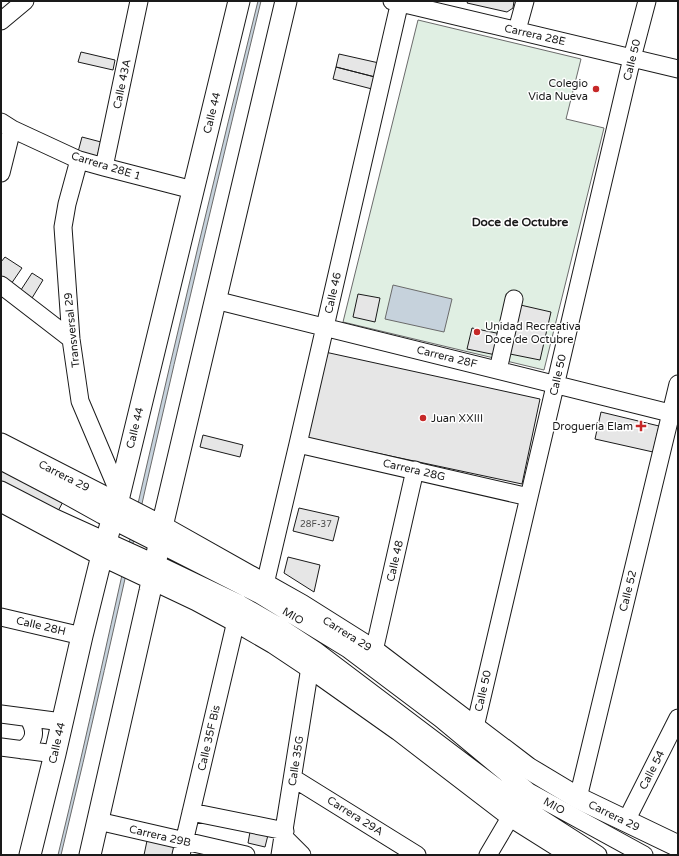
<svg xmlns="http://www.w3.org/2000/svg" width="679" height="856" font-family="'Varela Round',sans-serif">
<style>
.green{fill:#e0efe3;stroke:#6a6a6a}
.water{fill:#c6d2dc;stroke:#6a6a6a}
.building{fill:#e6e6e6;stroke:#1a1a1a}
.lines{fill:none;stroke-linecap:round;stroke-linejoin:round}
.minor-casing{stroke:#1a1a1a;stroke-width:19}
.major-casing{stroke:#1a1a1a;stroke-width:23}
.minor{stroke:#fff;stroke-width:17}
.major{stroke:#fff;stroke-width:21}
.poi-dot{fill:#c62828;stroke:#fff;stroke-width:1.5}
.labels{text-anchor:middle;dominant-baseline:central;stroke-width:3;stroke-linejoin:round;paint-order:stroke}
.number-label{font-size:9px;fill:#4d4d4d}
.street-label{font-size:11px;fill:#1a1a1a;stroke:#fff}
.poi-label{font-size:11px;fill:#1a1a1a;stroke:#fff;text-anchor:end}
.neighbourhood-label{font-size:12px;font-weight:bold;fill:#1a1a1a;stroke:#fff}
</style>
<rect width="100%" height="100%" fill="#fff"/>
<!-- green -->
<path class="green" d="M418 20 581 59 566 119 604 128 544 370 343 322Z"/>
<!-- water -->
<path class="water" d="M258 1H261C222 162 183 324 146 486 118 609 91 732 61 855H58C88 732 114 609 142 486 179 324 218 162 258 1Z
M393 285 452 299 444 332 385 319Z"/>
<!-- building -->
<path class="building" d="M468 1H514L513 8 507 12 467 3Z
M81 52 115 60 113 70 78 62Z
M339 54 379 63 375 77 336 67Z
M336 67 375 77 372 89 333 79Z
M82 137 101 142 97 157 78 152Z
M5 257 22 268 9 287 1 282V262Z
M32 273 43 280 29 303 17 296Z
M358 294 380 298 375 322 353 317Z
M516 304 551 312 540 360 505 353Z
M472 328 501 334 496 355 467 349Z
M325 352 540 399 522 484 306 438Z
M601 412 659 426 653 452 595 439Z
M203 435 243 445 240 457 200 447Z
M1 466 65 498 57 513 1 484Z
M299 508 339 517 333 541 293 531Z
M288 557 320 565 314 592 284 573Z
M250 832 268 835 265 847 248 843Z
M148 836 179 843 176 855H144Z"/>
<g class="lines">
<!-- minor casing -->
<g class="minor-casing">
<path id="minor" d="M392 1 678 69
M1 21 25 1
M517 30 525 1
M1 122 12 129 79 160 104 167 193 190
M79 160 67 204 63 227 71 339 80 401 119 493
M104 167 139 1
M1 173 12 129
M1 285 71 339
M215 300 678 415
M498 370 514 299
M298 444 529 497
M1 461 66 495 102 515 260 595 348 649 441 719 529 792 644 855
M1 490 55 518 165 568 240 604 280 627 315 650 520 805 598 855
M265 584 298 444 400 1
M1 617 82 636
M374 651 415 470
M1 714 62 722
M475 727 632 58 647 1
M1 747 55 754
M22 750C35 742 37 731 28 718
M293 778 417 855
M578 798 678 384
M191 812 285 831
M98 821 246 855
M626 821 678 718
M284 837 302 855
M181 855 236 621
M280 855 310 667
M488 855 511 816"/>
</g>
<!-- major casing -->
<g class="major-casing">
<path id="major" d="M1 444 157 524 301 605 374 651 528 768 578 798 678 846
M1 501 102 555 197 600 236 621 274 643 310 667 399 730 511 816 573 855
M30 855 55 754 82 636 102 555 119 496 239 1
M90 855 150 591 164 518 286 1"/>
</g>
<!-- minor -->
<use href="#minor" class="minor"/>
<!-- major -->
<use href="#major" class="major"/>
</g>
<!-- markers -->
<g class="poi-dot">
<circle cx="596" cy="89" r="4"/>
<circle cx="477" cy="332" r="4"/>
<circle cx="423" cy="418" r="4"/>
<path d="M639 420h4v4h4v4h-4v4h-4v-4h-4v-4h4z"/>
</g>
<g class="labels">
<!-- number labels -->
<g class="number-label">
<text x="316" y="524">28F-37</text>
</g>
<!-- street labels -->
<g class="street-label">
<text transform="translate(535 35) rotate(13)">Carrera 28E</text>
<text transform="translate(632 60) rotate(-76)">Calle 50</text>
<text transform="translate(122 84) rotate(-78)">Calle 43A</text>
<text transform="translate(212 113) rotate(-76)">Calle 44</text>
<text transform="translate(106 166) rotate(17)">Carrera 28E 1</text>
<text transform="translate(333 293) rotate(-77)">Calle 46</text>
<text transform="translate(72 330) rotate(-96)">Transversal 29</text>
<text transform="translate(447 357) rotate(14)">Carrera 28F</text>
<text transform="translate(558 375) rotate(-77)">Calle 50</text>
<text transform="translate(135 428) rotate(-76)">Calle 44</text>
<text transform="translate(414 470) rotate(13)">Carrera 28G</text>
<text transform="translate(64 476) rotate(27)">Carrera 29</text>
<text transform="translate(395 561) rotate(-77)">Calle 48</text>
<text transform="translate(628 591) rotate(-76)">Calle 52</text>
<text transform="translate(293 616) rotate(31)">MIO</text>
<text transform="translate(41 626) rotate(13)">Calle 28H</text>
<text transform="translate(347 634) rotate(32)">Carrera 29</text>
<text transform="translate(483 691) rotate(-77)">Calle 50</text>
<text transform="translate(209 738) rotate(-77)">Calle 35F Bis</text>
<text transform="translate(57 743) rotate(-77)">Calle 44</text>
<text transform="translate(296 761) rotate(-81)">Calle 35G</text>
<text transform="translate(652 770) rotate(-63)">Calle 54</text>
<text transform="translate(554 806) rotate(29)">MIO</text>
<text transform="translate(355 816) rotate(32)">Carrera 29A</text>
<text transform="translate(614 816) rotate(26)">Carrera 29</text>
<text transform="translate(160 836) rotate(13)">Carrera 29B</text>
</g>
<!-- poi labels -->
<g class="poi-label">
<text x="588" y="83">Colegio<tspan x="588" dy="13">Vida Nueva</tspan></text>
<text x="485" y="326" text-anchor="start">Unidad Recreativa<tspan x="485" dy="13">Doce de Octubre</tspan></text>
<text x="431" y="418" text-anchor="start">Juan XXIII</text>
<text x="633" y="426">Droguería Elam</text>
</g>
<!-- neighbourhood labels -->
<g class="neighbourhood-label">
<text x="520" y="222">Doce de Octubre</text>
</g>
</g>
<!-- border -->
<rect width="679" height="856" fill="none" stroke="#1a1a1a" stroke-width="4"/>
</svg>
